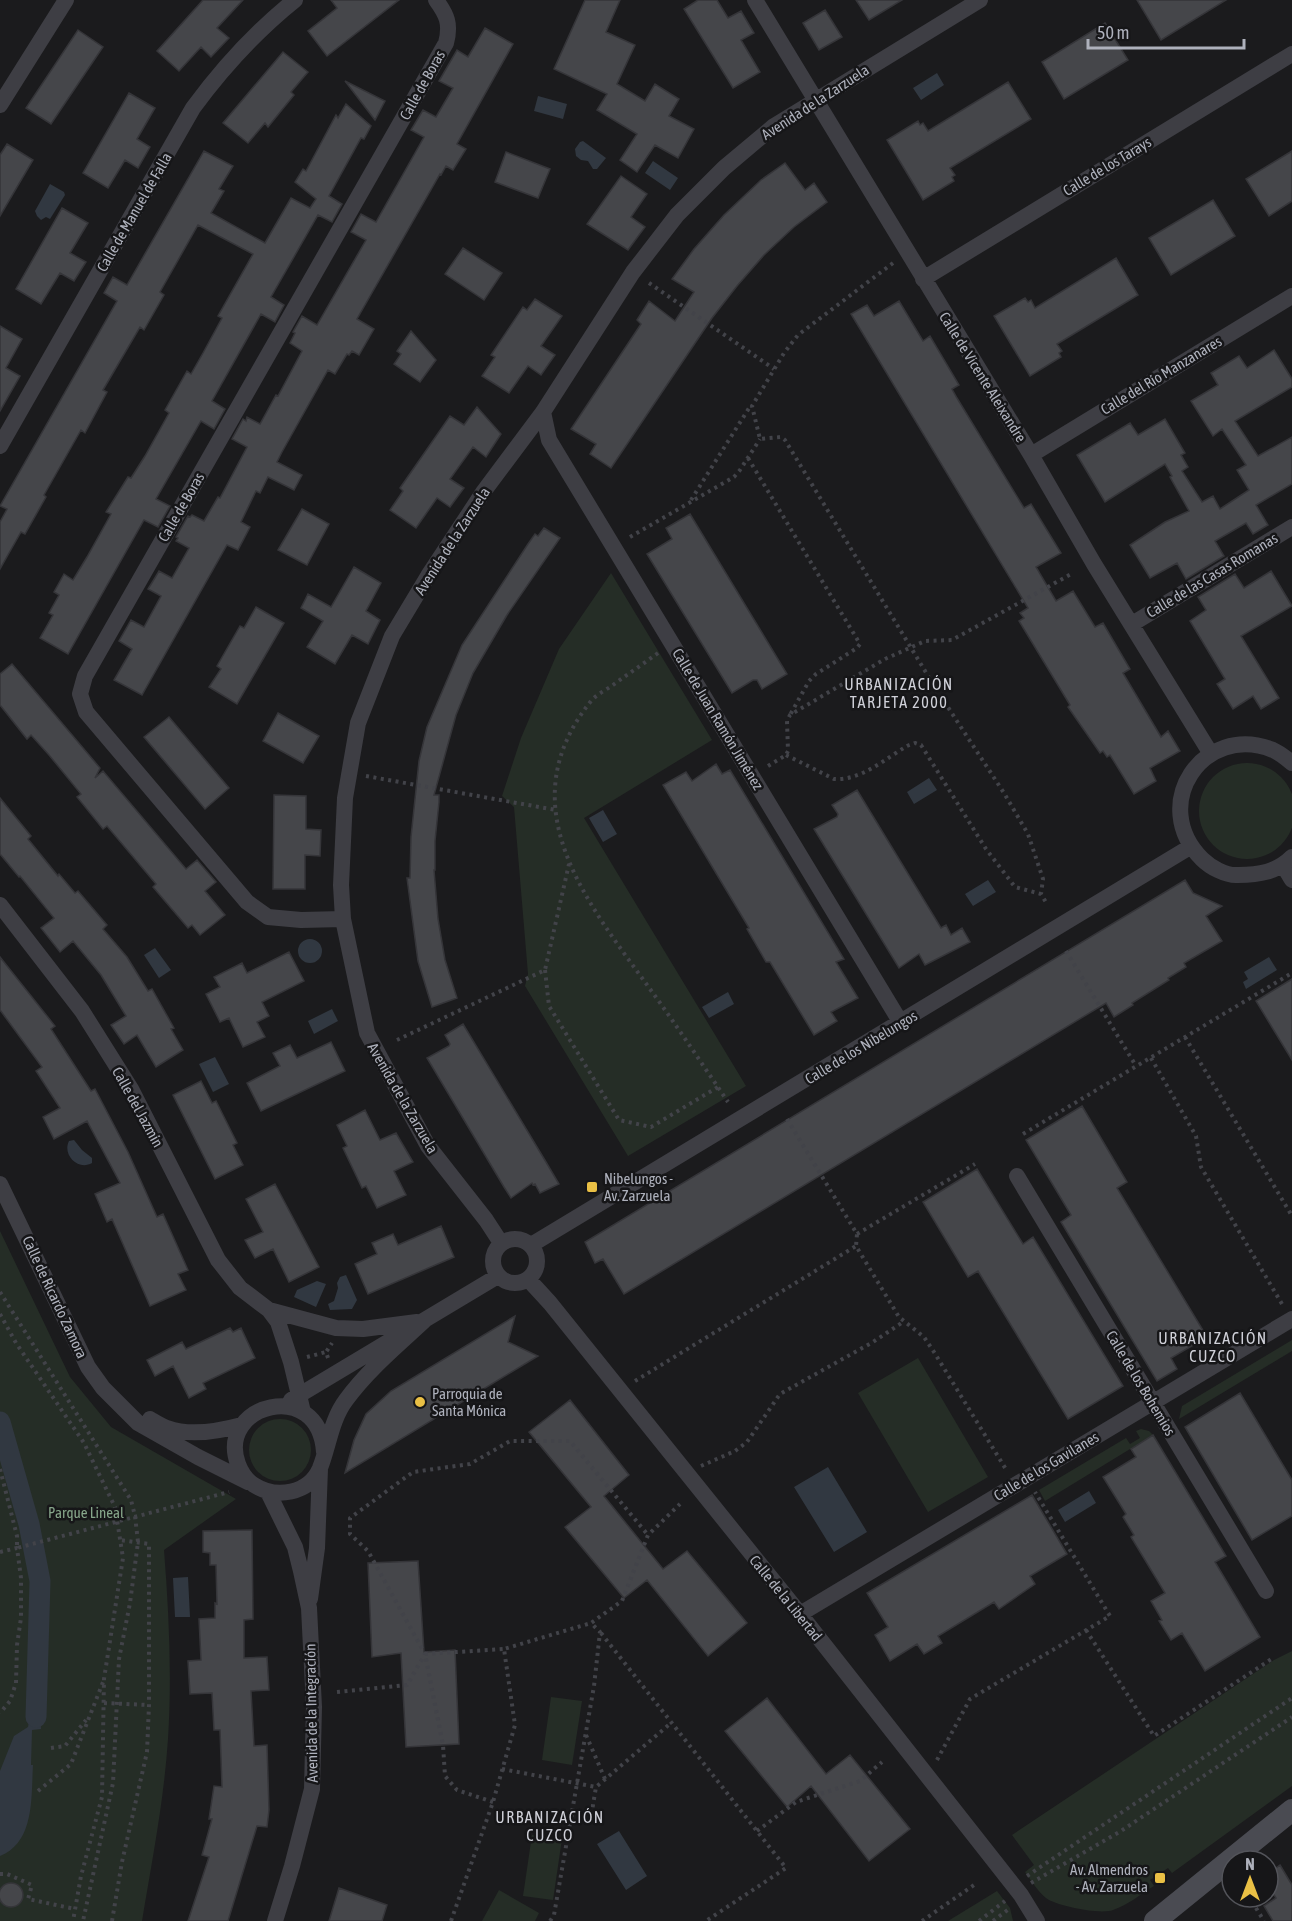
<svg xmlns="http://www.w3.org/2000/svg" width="1292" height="1921" font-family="'Asap Condensed',sans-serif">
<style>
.green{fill:#252d26}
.water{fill:#313841}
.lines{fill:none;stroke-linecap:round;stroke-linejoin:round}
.canal{stroke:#313841;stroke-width:21}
.building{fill:#45464a;stroke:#353539;stroke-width:1.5}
.path{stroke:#424349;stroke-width:4;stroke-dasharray:3 4.5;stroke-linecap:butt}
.street{stroke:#3e3e44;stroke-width:16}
.secondary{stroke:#4a4b52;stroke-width:22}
.poi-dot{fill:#eac045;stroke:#161618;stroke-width:2}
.labels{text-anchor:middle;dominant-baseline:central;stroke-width:5;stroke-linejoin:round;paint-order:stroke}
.street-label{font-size:15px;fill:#aeb1bc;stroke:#161618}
.poi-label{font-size:15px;fill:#aeb1bc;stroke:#161618;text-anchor:start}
.park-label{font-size:15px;fill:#86a58a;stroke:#161618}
.neighbourhood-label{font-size:16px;letter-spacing:1.5px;fill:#cfd0d8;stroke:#161618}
</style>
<rect width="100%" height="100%" fill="#1b1b1d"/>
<!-- green -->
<path class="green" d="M611 573 712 740 584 818 746 1086 628 1156 525 986 528 974 514 807 502 796 521 738 559 649Z
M1199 811a48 48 0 1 1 96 0a48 48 0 1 1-96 0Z
M0 1231 70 1377 111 1427 236 1499 164 1550C169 1613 172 1676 168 1739 164 1800 152 1861 142 1921H0Z
M1292 1340V1351L1179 1419 1182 1406Z
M918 1358 988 1477 928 1512 858 1393Z
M249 1450a31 31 0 1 1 62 0a31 31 0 1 1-62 0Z
M1141 1429 1149 1431 1153 1435 1045 1501 1039 1490 1126 1438 1130 1444 1140 1438 1136 1431Z
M1292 1651V1786L1172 1873 1168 1868 1150 1880 1154 1886C1141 1894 1128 1905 1113 1910 1101 1915 1056 1906 1046 1898 1038 1892 1031 1880 1025 1872L1034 1865 1012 1835 1274 1660Z
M551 1697 582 1701 572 1765 542 1760Z
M532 1835 562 1839 553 1900 523 1896Z
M499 1890 539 1913 535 1921H482Z
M997 1891 1010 1908 1013 1921H948Z"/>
<!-- water -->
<path class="water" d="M937 73 944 85 921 100 913 88Z
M538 96 567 104 563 119 534 111Z
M583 141 606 158 597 169H593L588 161 581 160 576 156 575 149 580 142Z
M653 161 678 178 670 190 645 173Z
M50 184 64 192 65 195 50 219 46 217 41 220 37 216 35 211Z
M929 778 937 790 914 804 907 792Z
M603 810 617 834 603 842 589 818Z
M988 880 996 892 973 906 965 894Z
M298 951a12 12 0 1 1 24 0a12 12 0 1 1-24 0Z
M155 948 171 970 159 978 144 955Z
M1269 957 1277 970 1246 989 1243 982 1248 979 1244 972Z
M728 992 734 1004 709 1018 702 1007Z
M332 1009 338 1021 314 1034 308 1021Z
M215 1057 229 1084 213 1092 199 1064Z
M74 1140 82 1150 92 1158V1163C78 1171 62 1155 69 1141Z
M346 1275 357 1300 352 1309 330 1310 328 1304 334 1301 338 1288 337 1283 340 1277Z
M317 1281 326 1284 316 1307 294 1297 297 1290Z
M828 1467 867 1532 834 1552 794 1487Z
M1089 1491 1096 1503 1065 1522 1058 1510Z
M188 1577 190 1617H175L173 1578Z
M40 1716 41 1729 32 1730 31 1765H33C31 1797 35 1842 0 1856V1771L14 1736 28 1727 30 1717Z
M619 1831 647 1876 626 1890 597 1844Z"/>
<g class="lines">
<!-- canal -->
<path class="canal" d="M0 1422 29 1524 40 1581 36 1717"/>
</g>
<!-- building -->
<path class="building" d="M203 0H243L217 28 229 38 211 57 201 47 179 71 157 51Z
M331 0H399L327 56 308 31 337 8Z
M585 0H620L606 32 635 45 617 84 645 101 655 84 679 99 669 116 694 129 678 158 655 145 637 172 620 160 637 134 597 110 607 94 554 69Z
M698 0H717L728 18 741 11 754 33 741 40 760 72 733 88 684 9Z
M856 0H902L869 20Z
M1137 0H1226L1161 40Z
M825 10 842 37 819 50 803 23Z
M1105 23 1128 60 1064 99 1042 62Z
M485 28 513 44 457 144 466 149 453 170 446 166 441 175 440 174 357 319 374 329 359 355 352 351 349 355 347 354 335 374 328 370 282 452 277 462 302 475 294 490 268 477 260 493 256 491 241 522 250 527 238 550 227 545 142 695 114 680 132 649 119 641 131 620 144 627 161 596 148 589 153 581 159 571 172 578 189 548 176 541 178 538 176 537 188 516 190 517 192 515 204 521 218 497 220 498 247 447 232 439 243 419 246 421 247 417 260 424 276 395 278 396 302 351 290 343 295 333 293 332 302 316 317 325 366 240 351 232 361 214 376 222 424 137 411 130 423 110 436 117 453 88 439 81 457 50 468 57Z
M78 30 103 47 51 124 26 108Z
M283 52 308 72 291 92 294 95 268 127 265 123 248 143 223 123Z
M345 81 385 101 375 120Z
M1008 82 1031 119 950 168 955 175 952 177 954 181 923 200 887 140 918 121 920 125 923 123 928 131Z
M129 93 155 108 137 139 150 147 138 168 125 160 108 188 83 173Z
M346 104 371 126 364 139 361 138 329 196 342 204 332 222 318 215 271 297 284 305 275 322 261 314 212 401 225 409 214 429 201 421 156 499 170 506 158 527 144 520 68 654 40 638 53 615 49 613 59 595 54 592 64 574 73 580 87 557 111 514 106 512 128 477 131 478 145 456 169 413 165 410 187 371 191 374 203 353 222 318 218 316 253 254 198 225 160 292 164 295 144 330 140 327 103 390 107 392 85 433 81 430 44 495 46 497 25 534 21 532 0 569V522L7 509 0 506 117 301 104 293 113 277 127 285 204 151 233 166 219 189 224 191 211 213 265 243 291 198 310 208 316 199 295 182 303 169 306 171 336 115 338 118Z
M7 144 33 160 0 216V155Z
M1292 151V201L1269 216 1246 179Z
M506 152 550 169 538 198 495 182Z
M785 163 805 190 814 183 827 202 794 227 764 255 737 286 712 318 611 468 590 454 596 444 571 429 641 324 637 320 649 301 675 321 694 292 672 279 694 249 724 215 761 180Z
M621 176 647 194 631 217 645 227 628 250 587 224Z
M1213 200 1235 236 1171 275 1149 238Z
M62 208 88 223 70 253 86 262 74 281 60 273 41 304 16 289Z
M463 248 502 273 484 300 445 274Z
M1116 258 1138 295 1057 344 1062 351 1059 353 1061 357 1030 376 994 316 1025 298 1028 302 1031 300 1035 308Z
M535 299 562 316 541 346 555 355 541 375 528 366 509 393 482 376 495 357 491 355 523 307 527 310Z
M899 301 923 341 930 336 959 385 952 389 957 398 1024 508 1031 504 1061 553 1036 567 1056 601 1073 591 1095 627 1103 623 1130 669 1123 673 1161 737 1168 731 1180 751 1150 768 1156 781 1134 794 1110 755 1107 757 1103 751 1100 753 1068 707 1070 705 1019 621 1024 618 1020 613 1028 608 851 314 867 305 874 316Z
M0 326 22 339 6 368 20 376 0 411Z
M411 331 436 360 420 382 394 364 401 354 397 351Z
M1274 350 1292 379V387L1235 421 1258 456 1292 437V484L1256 505 1268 525 1253 534 1246 523 1215 541 1224 556 1186 579 1177 563 1150 578 1130 545 1165 522 1189 511 1170 477 1172 476 1165 464 1105 502 1077 455 1130 423 1138 435 1165 419 1185 453 1181 455 1188 467 1182 471 1202 502 1213 496 1220 509 1249 490 1237 470 1246 465 1222 429 1213 436 1191 401 1218 385 1211 373 1239 356 1247 368Z
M477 407 501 434 486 457 473 447 450 479 464 488 450 507 437 498 416 528 390 510 403 491 400 488 450 416 464 425Z
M302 509 329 524 307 565 278 550Z
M690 514 787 674 762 689 757 680H753L732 693 647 554 672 539 666 528Z
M544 528 560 538 507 615 473 673 456 715 434 795H439V802L435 841V870H434L438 919 445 960 457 998 432 1007 418 961 407 878H410L411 837 419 761 427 727 462 645 528 544 535 534 538 536Z
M354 567 381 583 366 611 380 620 368 644 352 635 335 664 307 647 323 621 301 608 308 594 331 607Z
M1271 571 1292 606 1241 636 1279 698 1261 709 1253 696 1233 709 1217 684 1225 679 1190 621 1206 610 1198 597 1235 574 1244 588Z
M256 607 284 623 237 704 209 687 221 669 217 666 240 626 244 628Z
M12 664 100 768 95 778 103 771 186 869 197 860 216 882 205 891 225 915 200 935 192 925 188 928 153 887 156 884 107 826 103 829 77 797 81 794 49 755 31 735 27 739 0 705V674Z
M278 713 319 736 303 763 263 741Z
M169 717 229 788 205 809 144 737Z
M716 764 722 774 730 770 844 959 836 962 858 998 831 1012 837 1021 814 1035 770 962H766L747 929 749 928 663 785 686 772 692 781Z
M857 790 941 928 946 925 951 935 962 928 970 942 925 965 919 954 899 968 814 829 837 817 838 814 832 805Z
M274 795 306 796V829L321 830 320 856 305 855V889H273Z
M0 798 31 836 28 839 58 876 59 874 75 893 78 891 107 925 103 929 127 957 148 991 152 989 174 1028 171 1029 183 1050 156 1067 137 1035 124 1044 111 1025 126 1016 101 975 73 941 60 952 41 928 54 918 20 876 19 877 0 854Z
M1185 880 1193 893 1222 906 1206 916 1222 941 1184 963 1186 967 1168 978 1169 980 1132 1003 1133 1005 1114 1017 1106 1003 624 1294 603 1259 595 1263 585 1242Z
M289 952 304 981 262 1002 269 1016 257 1022 265 1037 243 1047 229 1018 220 1022 206 994 220 987 214 977 242 963 247 973Z
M0 957 55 1026 51 1029 91 1091 95 1089 128 1152 157 1217 163 1214 188 1270 178 1274 186 1290 150 1306 112 1219 107 1222 95 1194 120 1183 87 1121 54 1139 43 1117 60 1108 36 1071 42 1067 0 1010Z
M1292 979V1060L1256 1001Z
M463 1024 546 1162 559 1184 540 1193 535 1184 533 1185 532 1183 511 1198 504 1187 427 1058 449 1046 450 1044 445 1035Z
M331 1042 345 1071 261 1111 247 1083 280 1066 273 1053 290 1045 297 1058Z
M201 1081 212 1103 216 1101 237 1143 233 1145 243 1165 215 1179 173 1095Z
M1082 1106 1127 1182 1117 1188 1207 1337 1171 1358 1177 1369 1157 1381 1061 1222 1071 1215 1026 1140Z
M365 1110 380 1140 396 1133 413 1162 394 1171 406 1195 377 1208 366 1186 362 1188 343 1148 347 1146 337 1125Z
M977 1169 1023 1244 1033 1237 1123 1386 1068 1419 978 1271 968 1277 923 1202Z
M275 1184 319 1267 289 1282 273 1249 255 1258 245 1240 263 1232 246 1199Z
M441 1226 454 1257 368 1294 355 1264 377 1254 372 1243 393 1234 398 1245Z
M515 1316 508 1342 538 1356 345 1473 354 1440 366 1414 391 1391Z
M230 1328 233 1332 241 1328 255 1358 203 1383 206 1389 189 1398 173 1366 155 1376 147 1360 182 1342 186 1349Z
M1240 1393 1292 1480V1516L1252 1540 1185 1427Z
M570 1400 629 1475 604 1496 663 1569 687 1551 747 1623 708 1656 647 1580 624 1598 565 1527 591 1507 529 1432Z
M1153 1435 1226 1556 1215 1562 1260 1637 1205 1671 1182 1633 1171 1640 1159 1621 1162 1620 1151 1601 1165 1593 1131 1537 1134 1535 1123 1517 1126 1514 1103 1477 1136 1457 1131 1449Z
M1032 1495 1067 1554 1030 1576 1035 1584 999 1609 994 1602 938 1636 942 1643 924 1654 917 1644 890 1661 875 1635 888 1627 867 1593Z
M252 1530 253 1619 244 1620V1658L267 1657 269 1690 251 1691 254 1746 267 1745 269 1810 267 1827 257 1826 228 1921H188L209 1857 202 1855 212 1819H209L214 1786 222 1787 220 1730H214L212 1693 190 1694 188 1661 201 1660 199 1619 215 1618V1603L217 1604 216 1565H210V1553L203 1552V1531Z
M418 1561 424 1652 455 1650 459 1744 406 1747 401 1653 372 1657 368 1563Z
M767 1698 826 1774 850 1755 910 1829 869 1861 811 1786 787 1807 725 1731Z
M1280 1865 1292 1885V1921H1273L1264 1906 1276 1898 1268 1885V1874Z
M-1 1895a12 12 0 1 1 24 0a12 12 0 1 1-24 0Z
M339 1888 387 1905 382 1921H329Z"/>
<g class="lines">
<!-- path -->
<path class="path" d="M893 263 798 335 784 353 752 406 760 439 781 437 785 440 936 689 1004 793 1028 834 1043 879 1041 894 1047 904
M649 283 774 369
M748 458 860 644 857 648 816 674 809 681 790 715
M691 500 751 405
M630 537 734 477 740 470 760 439
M658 653C643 664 628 674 613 685 606 690 597 694 591 701 507 806 587 902 650 989 677 1026 702 1064 728 1102
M786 755 834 779C860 781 885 759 907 746L915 743 921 745 986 849 1015 887 1041 894
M768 766 786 755 788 751 787 721 790 715 885 659 925 641 952 640 1073 573
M366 776 556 810
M1066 951 1136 1066
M545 970 549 1006 619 1120 651 1127 718 1087
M1185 1037 1292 1216
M397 1040 545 970 569 864
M1151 1058 1196 1136 1201 1167 1282 1304
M787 1119 857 1234 856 1246
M1023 1134 1292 973
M857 1234 975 1164
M0 1292 131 1500 135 1516 138 1542 130 1603 119 1659 113 1783 83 1921
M0 1314 16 1343 84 1443 115 1507 123 1558 104 1679 102 1797 81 1876 73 1921
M307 1357 326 1352
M328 1358 326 1352 332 1343
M635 1381 856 1246 899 1317 924 1337 934 1352 1007 1471
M701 1466 735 1451 747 1442 780 1394 873 1342 903 1322
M0 1469 17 1536V1548L229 1492
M0 1552 17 1548 21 1578V1618L17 1645 16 1683 10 1701 0 1713
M1086 1630 1154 1736 1273 1658
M601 1633 786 1868 706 1921
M337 1692 407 1685 425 1654 368 1551 350 1534V1518L413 1472 470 1464 510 1441H570L648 1535
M104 1703 149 1705
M586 1735 605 1779
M51 1748 65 1746 86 1720
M937 1760 970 1699 1110 1616 1035 1492
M502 1769 596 1787
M38 1791 71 1764 103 1682
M493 1802 457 1790 445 1776 443 1745 425 1654 504 1649
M571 1815 591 1817 596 1787 671 1723
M757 1831 796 1802 860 1781 882 1762
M0 1874H7L32 1885 28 1899 75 1909
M1027 1876 1292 1698
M1031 1883 1121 1831 1292 1717
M1256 1908 1264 1921
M112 1921 122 1862 147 1752 149 1705V1544L120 1540
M451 1921 493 1802 515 1725 504 1649 591 1623
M550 1921 554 1915 594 1686 600 1632 591 1623 622 1601 648 1535 680 1504
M922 1921 977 1883
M979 1921 1005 1901
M993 1921 1009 1909"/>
<!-- street -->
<path class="street" d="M755 0 1031 455 1094 564 1211 754
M0 105 66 0
M923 279 1292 54
M543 412 549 440 901 1023
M0 446 193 108C224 66 255 32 295 0
M1031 455 1292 296
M1132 624 1292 527
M1292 763C1286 758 1280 753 1273 750 1203 722 1148 805 1202 859 1210 867 1226 876 1238 875 1259 875 1277 872 1292 857
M1283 865 1292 880
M0 905 82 1011 131 1089 218 1260 240 1288 269 1310 278 1322 291 1362 303 1412
M343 919 301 920 268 917 247 902 86 712 80 694 85 676 446 43C451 24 447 15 436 0
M1017 1176 1266 1591
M0 1184 88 1367 103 1388 138 1423 198 1457 248 1482
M493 1261a22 22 0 1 1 44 0a22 22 0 1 1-44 0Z
M501 1243 486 1220 428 1146 367 1033 343 919 341 885 345 798 358 723 392 636 428 576 484 491 543 412 633 272 677 215 724 168 774 126 980 0
M531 1245 1190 847
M528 1279 550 1303 800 1614 1021 1895 1037 1921
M269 1310 336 1328 363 1329 417 1322
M291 1400 498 1276
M150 1419C155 1422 161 1426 167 1428 189 1436 220 1431 242 1425
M324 1452C319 1377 216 1404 238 1464 241 1472 246 1480 254 1485 276 1499 309 1494 320 1468 329 1445 331 1420 346 1400 368 1370 397 1346 424 1321
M268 1492 295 1547 301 1571 309 1608 314 1707 312 1789 292 1866 275 1921
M310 1599 317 1548 320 1469
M800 1614 1292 1319"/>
<!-- secondary -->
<path class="secondary" d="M1155 1921 1292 1810"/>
</g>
<!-- markers -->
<g class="poi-dot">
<rect x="586" y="1181" width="12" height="12" rx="3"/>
<circle cx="420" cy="1402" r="6"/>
<rect x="1154" y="1872" width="12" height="12" rx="3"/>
</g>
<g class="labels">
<!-- street labels -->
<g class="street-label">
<text transform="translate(422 85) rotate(-61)">Calle de Boras</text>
<text transform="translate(815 102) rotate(-33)">Avenida de la Zarzuela</text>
<text transform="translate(1107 166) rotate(-31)">Calle de los Tarays</text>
<text transform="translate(134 212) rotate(-60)">Calle de Manuel de Falla</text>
<text transform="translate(1161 375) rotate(-31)">Calle del Río Manzanares</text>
<text transform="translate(983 377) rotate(58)">Calle de Vicente Aleixandre</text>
<text transform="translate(181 507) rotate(-60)">Calle de Boras</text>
<text transform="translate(452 541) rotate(-57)">Avenida de la Zarzuela</text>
<text transform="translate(1212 575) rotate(-31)">Calle de las Casas Romanas</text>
<text transform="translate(718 719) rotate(59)">Calle de Juan Ramón Jiménez</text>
<text transform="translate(861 1047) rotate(-31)">Calle de los Nibelungos</text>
<text transform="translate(403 1098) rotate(60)">Avenida de la Zarzuela</text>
<text transform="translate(138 1107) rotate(61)">Calle del Jazmín</text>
<text transform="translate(55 1297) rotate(65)">Calle de Ricardo Zamora</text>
<text transform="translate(1141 1383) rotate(59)">Calle de los Bohemios</text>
<text transform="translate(1046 1466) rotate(-31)">Calle de los Gavilanes</text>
<text transform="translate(786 1598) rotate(51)">Calle de la Libertad</text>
<text transform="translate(311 1713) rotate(-91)">Avenida de la Integración</text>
</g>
<!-- poi labels -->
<g class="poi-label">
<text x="604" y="1178">Nibelungos -<tspan x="604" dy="17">Av. Zarzuela</tspan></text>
<text x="432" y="1393">Parroquia de<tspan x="432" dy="17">Santa Mónica</tspan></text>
<text x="1148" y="1869" text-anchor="end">Av. Almendros<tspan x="1148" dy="17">- Av. Zarzuela</tspan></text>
</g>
<!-- park labels -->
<g class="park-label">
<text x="86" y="1512">Parque Lineal</text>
</g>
<!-- neighbourhood labels -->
<g class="neighbourhood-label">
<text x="899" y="684">URBANIZACIÓN<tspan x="899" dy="18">TARJETA 2000</tspan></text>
<text x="1213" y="1338">URBANIZACIÓN<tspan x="1213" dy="18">CUZCO</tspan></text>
<text x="550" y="1817">URBANIZACIÓN<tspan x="550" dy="18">CUZCO</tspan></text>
</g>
</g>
<!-- north arrow -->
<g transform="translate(1250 1879)"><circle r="28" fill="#161618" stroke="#53545a" stroke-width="1.5"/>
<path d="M0-4.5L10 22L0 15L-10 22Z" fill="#eac045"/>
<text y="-9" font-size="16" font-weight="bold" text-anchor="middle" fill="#aeb1bc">N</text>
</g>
<!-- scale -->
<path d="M1088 39v9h156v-9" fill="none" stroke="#aeb1bc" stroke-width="3"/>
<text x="1097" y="39" font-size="18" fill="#aeb1bc" stroke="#161618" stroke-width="4.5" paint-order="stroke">50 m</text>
</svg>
